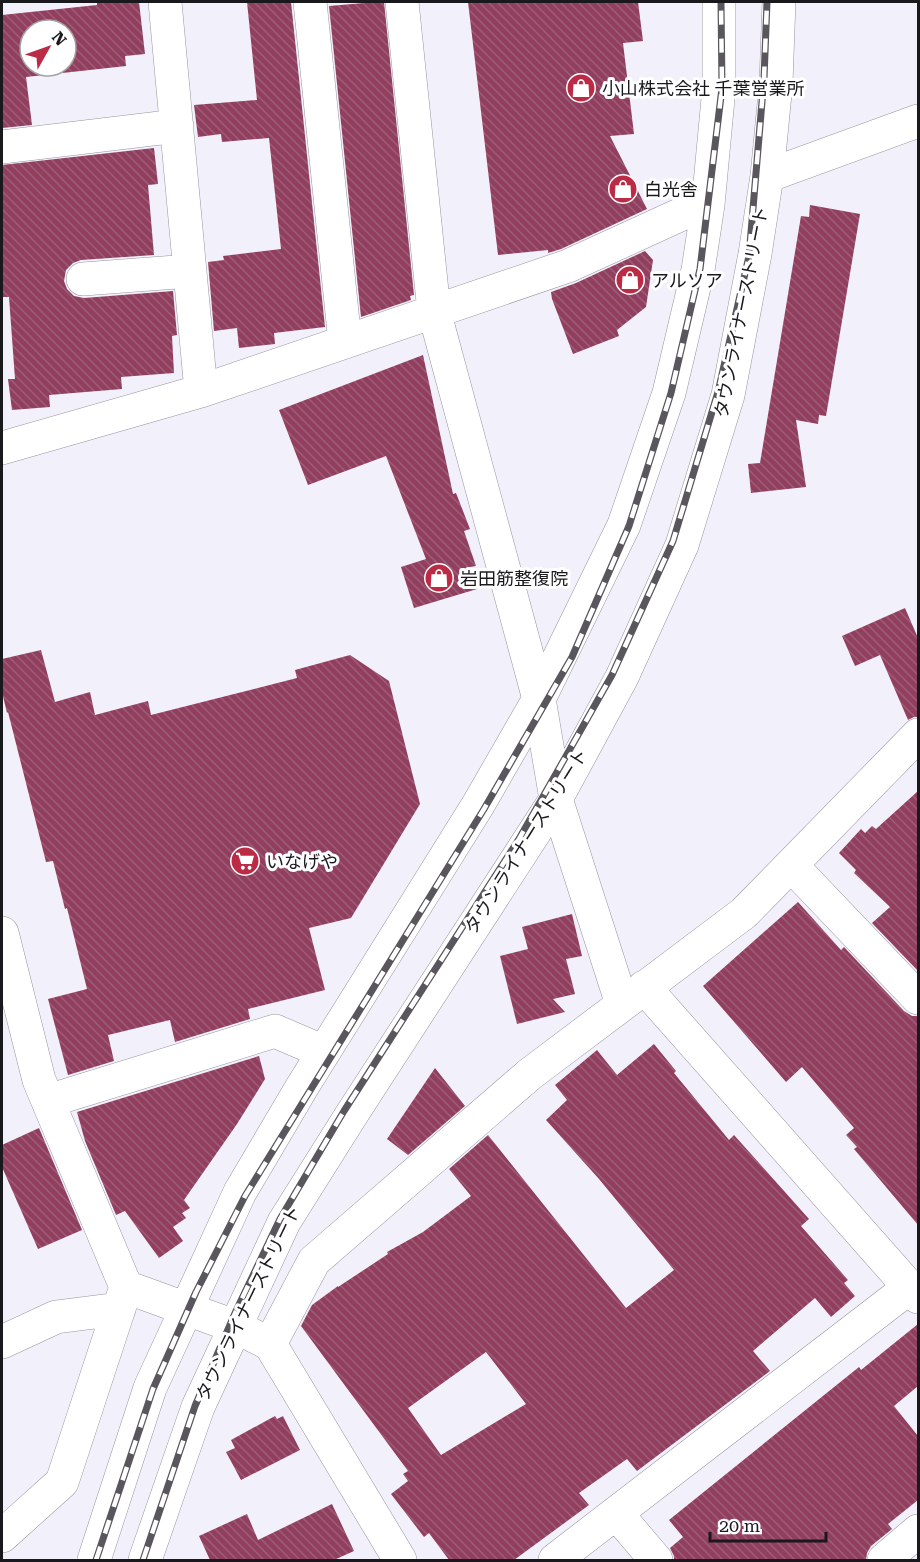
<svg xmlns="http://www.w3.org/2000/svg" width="920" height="1562" font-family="'Roboto Serif','Noto Sans JP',serif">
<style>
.building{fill:url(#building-back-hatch);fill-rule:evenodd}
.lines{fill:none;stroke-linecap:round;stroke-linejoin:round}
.minor-casing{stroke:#97959f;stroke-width:34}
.minor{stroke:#fff;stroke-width:33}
.rail-casing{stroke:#59575d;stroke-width:7}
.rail{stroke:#fff;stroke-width:4.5;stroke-dasharray:14;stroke-linecap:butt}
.labels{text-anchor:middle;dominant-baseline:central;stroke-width:6;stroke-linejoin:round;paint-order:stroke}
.poi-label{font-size:18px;fill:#19181c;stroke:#fff;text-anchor:start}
.street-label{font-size:18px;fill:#19181c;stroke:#fff}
</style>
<defs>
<pattern id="building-back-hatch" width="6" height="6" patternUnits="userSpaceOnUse" patternTransform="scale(1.5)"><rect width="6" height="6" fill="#923f5f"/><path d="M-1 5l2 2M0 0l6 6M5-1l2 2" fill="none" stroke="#9c5e76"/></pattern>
</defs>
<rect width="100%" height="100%" fill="#f2f0fb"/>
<!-- building -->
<path class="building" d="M97 2H139L145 54 125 56 126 66 26 77 32 125 2 128V15L97 5ZM30 30H66V66H30Z
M247 2H291L325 327 274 333 275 344 239 348 237 328 214 331 208 262 224 260 223 256 281 249 269 138 222 142 221 134 198 137 194 105 257 100Z
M376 2H384L414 295 410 296 411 300 361 317 329 6Z
M468 2H638L643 41 623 43 634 134 610 136 647 209 561 249 548 253V250L498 255Z
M154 148 158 184 148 185 154 255 81 260 73 263 66 270 64 281 67 289 74 296 84 298 173 291 177 335 172 336 174 373 121 377 122 389 49 395 50 407 12 410 8 379H15L9 297H2V165Z
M810 205 860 214 826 416 819 415 818 424 796 420 806 487 751 493 748 464 760 463 801 216 809 217Z
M645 251 653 260 646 307 617 330 619 336 573 354 552 299 551 292 576 283Z
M423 355 453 494 456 493 470 529 464 531 476 566 470 567 477 589 414 608 401 567 426 559 386 456 308 485 279 410Z
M905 608 918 638V717H914L908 720 880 655 855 666 842 636Z
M41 650 55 702 90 692 95 715 148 701 151 715 297 678 295 670 350 655 389 681 420 804 351 918 309 928 325 990 248 1009 250 1019 175 1042 170 1020 108 1035 114 1061 68 1075 48 999 87 989 67 908 65 909 53 861 46 862 8 712 7 713 2 692V659Z
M918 791V971L872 923 890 907 854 873 856 870 839 853 861 829 865 833 872 826 876 829Z
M798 902 841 950 844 947 904 1011 912 1016H918V1225L854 1149 857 1147 846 1135 854 1128 802 1067 786 1082 703 986Z
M572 914 582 956 566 959 575 994 553 999 565 1012 517 1024 500 956 528 949 522 927Z
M654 1044 676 1071 674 1073 729 1140 734 1135 809 1219 801 1226 848 1280 844 1283 855 1296 831 1317 815 1298 753 1351 770 1371 637 1471 627 1459 579 1493 589 1505 514 1560H449L429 1533 424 1537 391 1494 408 1481 403 1474 408 1471 301 1326 312 1305 338 1286V1287L388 1254 387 1252 423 1232 471 1196 449 1169 488 1135 626 1308 674 1270 599 1179 546 1120 567 1100 555 1085 597 1050 617 1075ZM486 1352 526 1404 441 1455 408 1408Z
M259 1056 265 1079 237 1124 184 1200 190 1208 182 1213 186 1218 173 1227 183 1241 159 1258 125 1211 116 1215 85 1141 77 1112Z
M435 1068 465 1106 408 1155 387 1139Z
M39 1128 82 1230 38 1249 2 1167V1145Z
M918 1324V1386L894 1406 918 1436V1500L888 1524 892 1529 871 1546 867 1553 866 1560H674V1556L670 1548 683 1537 669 1520 859 1367 861 1370Z
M275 1416 277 1419 283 1416 300 1450 241 1480 226 1452 235 1448 231 1440Z
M332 1504 354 1551 334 1560H210L199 1536 247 1514 258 1540Z"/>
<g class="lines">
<!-- minor casing -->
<g class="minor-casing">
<path id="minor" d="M165 2 201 391
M310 2 345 342
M402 2 434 311 539 699 556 799 622 1004
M2 147 177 126
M767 176 918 121
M83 279 190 271
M2 448 201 391 568 266 708 202
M792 866 918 998
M2 933 39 1080 126 1287 62 1482 2 1536
M644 987 918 1297
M48 1101 275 1031 324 1052
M126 1287 234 1326 270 1344 400 1560
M2 1342 56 1317 119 1309
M270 1344 314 1261 530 1074 744 913 918 735
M616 1513 656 1560
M94 1560 150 1388 240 1192 302 1087 478 805 539 699 624 525 669 393 698 270 708 205 719 88V2
M145 1560 198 1407 284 1222 350 1117 556 799 622 677 682 545 728 395 755 254 767 176 776 83 779 2
M555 1560 910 1287
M884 1560 918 1531"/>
</g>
<!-- minor -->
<use href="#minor" class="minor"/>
<!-- rail casing -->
<g class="rail-casing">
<path id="rail" d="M96 1560 153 1389 196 1292 245 1196 484 809 572 657 629 526 671 393 700 269 722 88 721 2
M143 1560 195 1406 236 1311 280 1219 344 1111 519 839 612 675 673 541 718 392 749 256 764 78 767 2"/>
</g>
<!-- rail -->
<use href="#rail" class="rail"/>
</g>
<!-- icons -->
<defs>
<g id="shop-disc" transform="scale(1.5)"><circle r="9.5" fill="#bc2b46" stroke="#fff"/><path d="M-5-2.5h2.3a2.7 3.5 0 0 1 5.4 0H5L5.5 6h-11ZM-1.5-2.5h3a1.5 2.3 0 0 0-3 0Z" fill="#fff"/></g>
<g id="supermarket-disc" transform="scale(1.5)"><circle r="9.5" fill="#bc2b46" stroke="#fff"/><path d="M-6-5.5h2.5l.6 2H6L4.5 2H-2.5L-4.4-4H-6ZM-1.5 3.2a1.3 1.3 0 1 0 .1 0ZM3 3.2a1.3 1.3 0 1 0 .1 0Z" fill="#fff"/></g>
</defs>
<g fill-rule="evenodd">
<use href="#shop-disc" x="581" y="88"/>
<use href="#shop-disc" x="623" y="189"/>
<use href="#shop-disc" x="630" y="280"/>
<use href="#shop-disc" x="439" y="578"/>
<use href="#supermarket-disc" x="245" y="861"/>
</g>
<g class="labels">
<!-- poi labels -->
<g class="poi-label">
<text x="602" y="88">小山株式会社 千葉営業所</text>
<text x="644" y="189">白光舎</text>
<text x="651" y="280">アルソア</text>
<text x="460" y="578">岩田筋整復院</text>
<text x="266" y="861">いなげや</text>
</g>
<!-- street labels -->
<g class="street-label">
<text transform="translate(741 312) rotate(-79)">タウンライナーストリート</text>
<text transform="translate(526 841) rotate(-58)">タウンライナーストリート</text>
<text transform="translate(248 1303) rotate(-64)">タウンライナーストリート</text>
</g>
</g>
<!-- border -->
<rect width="920" height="1562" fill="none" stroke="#19181c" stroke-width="6"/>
<!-- north arrow -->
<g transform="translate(48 48) rotate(50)"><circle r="28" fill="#ffffff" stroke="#a3a3a4" stroke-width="1.5"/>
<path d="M0-4.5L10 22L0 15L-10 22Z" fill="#bc2b46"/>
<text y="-9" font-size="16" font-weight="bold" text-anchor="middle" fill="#19181c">N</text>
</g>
<!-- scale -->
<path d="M710 1532v9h116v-9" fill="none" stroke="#19181c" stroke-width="3"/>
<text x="719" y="1532" font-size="18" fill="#19181c" stroke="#ffffff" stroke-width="4.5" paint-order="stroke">20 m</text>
</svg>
